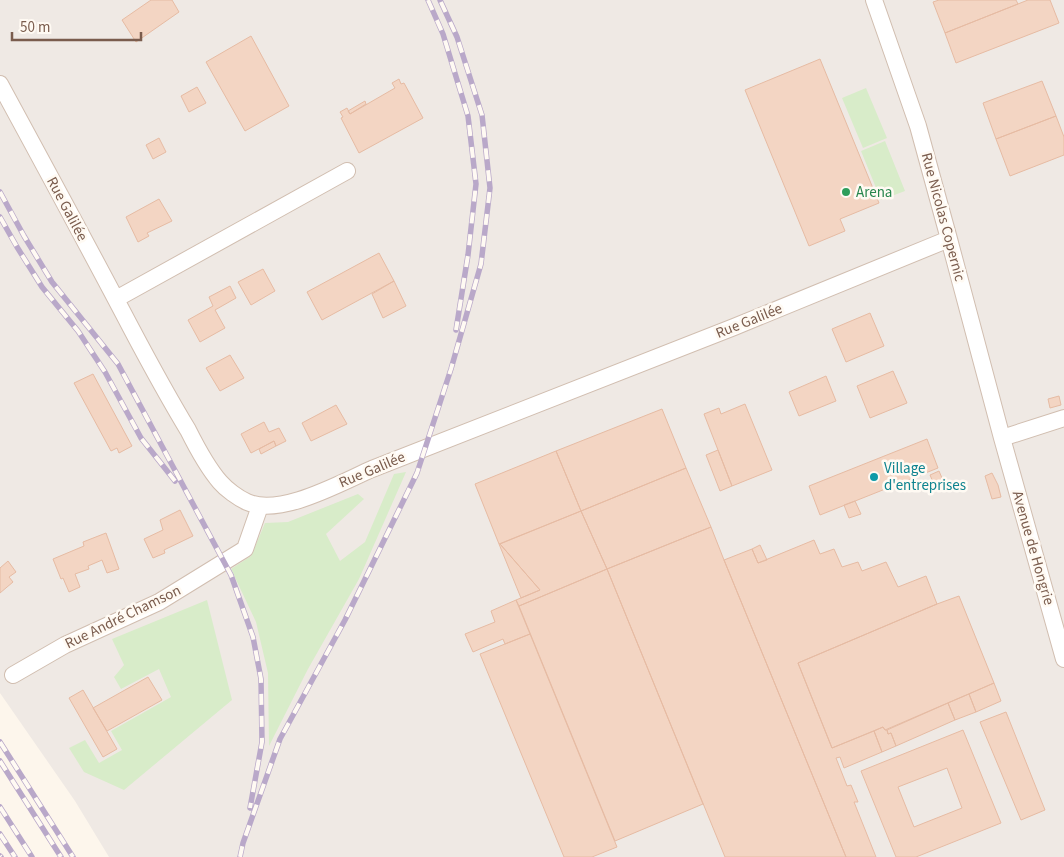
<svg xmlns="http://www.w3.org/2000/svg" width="1064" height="857" font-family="'Source Sans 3',sans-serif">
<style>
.industrial{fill:#efe9e4}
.green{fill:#d8ecc9}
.building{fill:#f3d5c3;stroke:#e6bba3;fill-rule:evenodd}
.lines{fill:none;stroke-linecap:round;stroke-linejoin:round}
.street-casing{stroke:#d1beb0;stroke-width:18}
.street{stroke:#fff;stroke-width:16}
.rail-casing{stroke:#b9a8c9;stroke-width:5.5}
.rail{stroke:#fffaf3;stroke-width:4;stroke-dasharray:11;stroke-linecap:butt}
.leisure-dot{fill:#2e9e5b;stroke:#fffaf3;stroke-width:2}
.culture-dot{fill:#0f9aa8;stroke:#fffaf3;stroke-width:2}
.labels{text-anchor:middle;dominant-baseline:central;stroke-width:5;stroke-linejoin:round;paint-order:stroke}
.leisure-label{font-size:15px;fill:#27864d;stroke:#fffaf3;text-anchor:start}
.street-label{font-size:15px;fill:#7a5c4d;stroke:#fffaf3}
.culture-label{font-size:15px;fill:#0d838f;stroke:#fffaf3;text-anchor:start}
</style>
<rect width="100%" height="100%" fill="#fdf6ec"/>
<!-- industrial -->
<path class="industrial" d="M0 0H1064V857H109L75 801 0 693Z"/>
<!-- green -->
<path class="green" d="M866 88 887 138 863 148 842 98Z
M885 141 905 191 881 200 861 151Z
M406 472 359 579 308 669 269 746 268 673 256 622 231 569 251 556 265 523 288 522 358 494 364 499 326 534 340 561 365 542 394 474Z
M207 600 232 700 124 790 84 772 69 748 85 740 99 763 122 750 111 731 171 697 159 669 121 689 114 677 124 665 112 639Z"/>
<!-- building -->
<path class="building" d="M151 0H172L179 12 136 42 122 20Z
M939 0H1016L1018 4 945 33 933 2Z
M1028 0H1050L1059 23 956 63 945 33Z
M251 36 289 106 245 131 206 62Z
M820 59 879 203 840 219 845 231 809 246 745 90Z
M399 79 401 84 404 83 423 118 359 153 341 118 343 117 340 112 347 108 350 114 395 88 392 83Z
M1042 81 1056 116 996 139 983 103Z
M197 87 206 103 189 112 181 96Z
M365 101 366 104 350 114 348 111Z
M1056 116 1064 137V155L1010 176 996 139Z
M159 138 166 152 153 159 146 145Z
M159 199 172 221 147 233 149 236 138 242 126 217Z
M379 253 394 281 322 320 307 292Z
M263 269 275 291 251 305 238 282Z
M394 281 406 306 383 318 372 294Z
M230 286 236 298 215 310 225 328 200 342 188 320 213 306 209 297Z
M870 313 884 346 846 362 832 329Z
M230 355 244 378 220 391 206 368Z
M893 371 907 403 870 418 857 386Z
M93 374 132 446 119 453 117 448 111 451 74 383Z
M826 376 836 401 799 416 789 392Z
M1059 396 1061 405 1050 408 1048 399Z
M745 404 772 470 732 486 704 414 719 408 721 414Z
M336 405 347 424 311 441 302 423Z
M662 409 686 468 581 511 556 451Z
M264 422 269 432 279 428 286 441 276 446 274 441 251 453 241 434Z
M927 439 938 468 820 515 809 486Z
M274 441 276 446 261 454 259 449Z
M718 450 732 486 720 491 706 455Z
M556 451 581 511 499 544 475 484Z
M686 468 711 527 607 569 581 511Z
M939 471 945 485 936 489 930 475Z
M992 473 998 485 1001 497 992 499 985 476Z
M855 501 861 514 849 518 844 505Z
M180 510 193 536 164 550 165 553 153 558 144 539 163 530 160 520Z
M581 511 607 569 519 606 516 600 540 590 500 544Z
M711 527 724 560 846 857H725L607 569Z
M106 533 119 569 107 573 102 560 88 566 89 569 75 574 80 587 69 592 63 578 61 579 53 559 84 546 83 542Z
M814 540 820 554 834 549 842 567 858 562 862 571 886 562 898 587 926 576 937 604 798 663 832 748 874 731 882 752 844 768 840 757 836 758 847 786 851 785 858 802H854L876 857H846L724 560 752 549 758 563Z
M499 544H500L540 590 521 598Z
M760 545 767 560 758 563 752 549Z
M8 561 16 572 9 577 13 582 0 593V568Z
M607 569 703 804 615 841 519 606Z
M959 596 994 683 885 730 883 727 832 748 798 663 937 604Z
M516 600 530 634 505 644 503 639 473 652 465 634 495 622 491 611Z
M530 634 617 847 592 857H564L480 654Z
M148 677 162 700 107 731 93 708Z
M994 683 1001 701 976 712 969 694Z
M83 690 117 749 103 757 69 698Z
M969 694 976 712 955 720 948 703Z
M948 703 955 720 896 746 891 733 888 734 887 730Z
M1006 712 1045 810 1021 820 980 722Z
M883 727 885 730H887L888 734 891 733 896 746 882 752 874 731Z
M963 730 1001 823 916 857H896L861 771ZM947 768 962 808 914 827 898 787Z"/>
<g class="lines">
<!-- street casing -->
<g class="street-casing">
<path id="street" d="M874 0 918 126 949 239 1002 438 1064 659
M0 84C44 165 88 246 131 328 149 362 168 397 188 430 197 448 207 467 220 482 226 489 238 498 247 502 280 517 340 483 372 469L734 327 949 239
M116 299 347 171
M1002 438 1064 418
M13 675 65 645 159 602 245 549 260 506"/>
</g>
<!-- street -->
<use href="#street" class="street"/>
<!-- rail casing -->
<g class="rail-casing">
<path id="rail" d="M428 0 443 34 468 116 476 184 468 255 456 330
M0 192 24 236 52 282 118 364 231 575 253 637 261 679 262 742 250 808
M0 217 17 247 42 287 78 331 105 372 141 438 175 481
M0 742 73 857
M0 761 61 857
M0 807 32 857
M0 834 15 857
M0 856 1 857
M240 857 243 843 280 739 345 620 417 473 451 369 481 264 490 188 482 115 457 37 440 0"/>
</g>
<!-- rail -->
<use href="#rail" class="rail"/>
</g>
<!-- markers -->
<circle class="leisure-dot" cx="846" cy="192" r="5"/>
<circle class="culture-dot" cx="874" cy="477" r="5"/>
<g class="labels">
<!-- leisure labels -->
<g class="leisure-label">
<text x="856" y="192">Arena</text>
</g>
<!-- street labels -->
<g class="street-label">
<text transform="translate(67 209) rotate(62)">Rue Galilée</text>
<text transform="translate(943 217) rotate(75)">Rue Nicolas Copernic</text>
<text transform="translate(749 321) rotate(-22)">Rue Galilée</text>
<text transform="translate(372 470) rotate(-23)">Rue Galilée</text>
<text transform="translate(1033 548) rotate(74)">Avenue de Hongrie</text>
<text transform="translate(123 617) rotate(-26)">Rue André Chamson</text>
</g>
<!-- culture labels -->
<g class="culture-label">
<text x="884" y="468">Village<tspan x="884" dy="17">d'entreprises</tspan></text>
</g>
</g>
<!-- scale -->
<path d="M12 32v8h129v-8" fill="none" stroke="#7a5c4d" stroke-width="2.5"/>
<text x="20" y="32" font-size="15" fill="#7a5c4d" stroke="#fffaf3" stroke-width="4" paint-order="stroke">50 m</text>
</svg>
